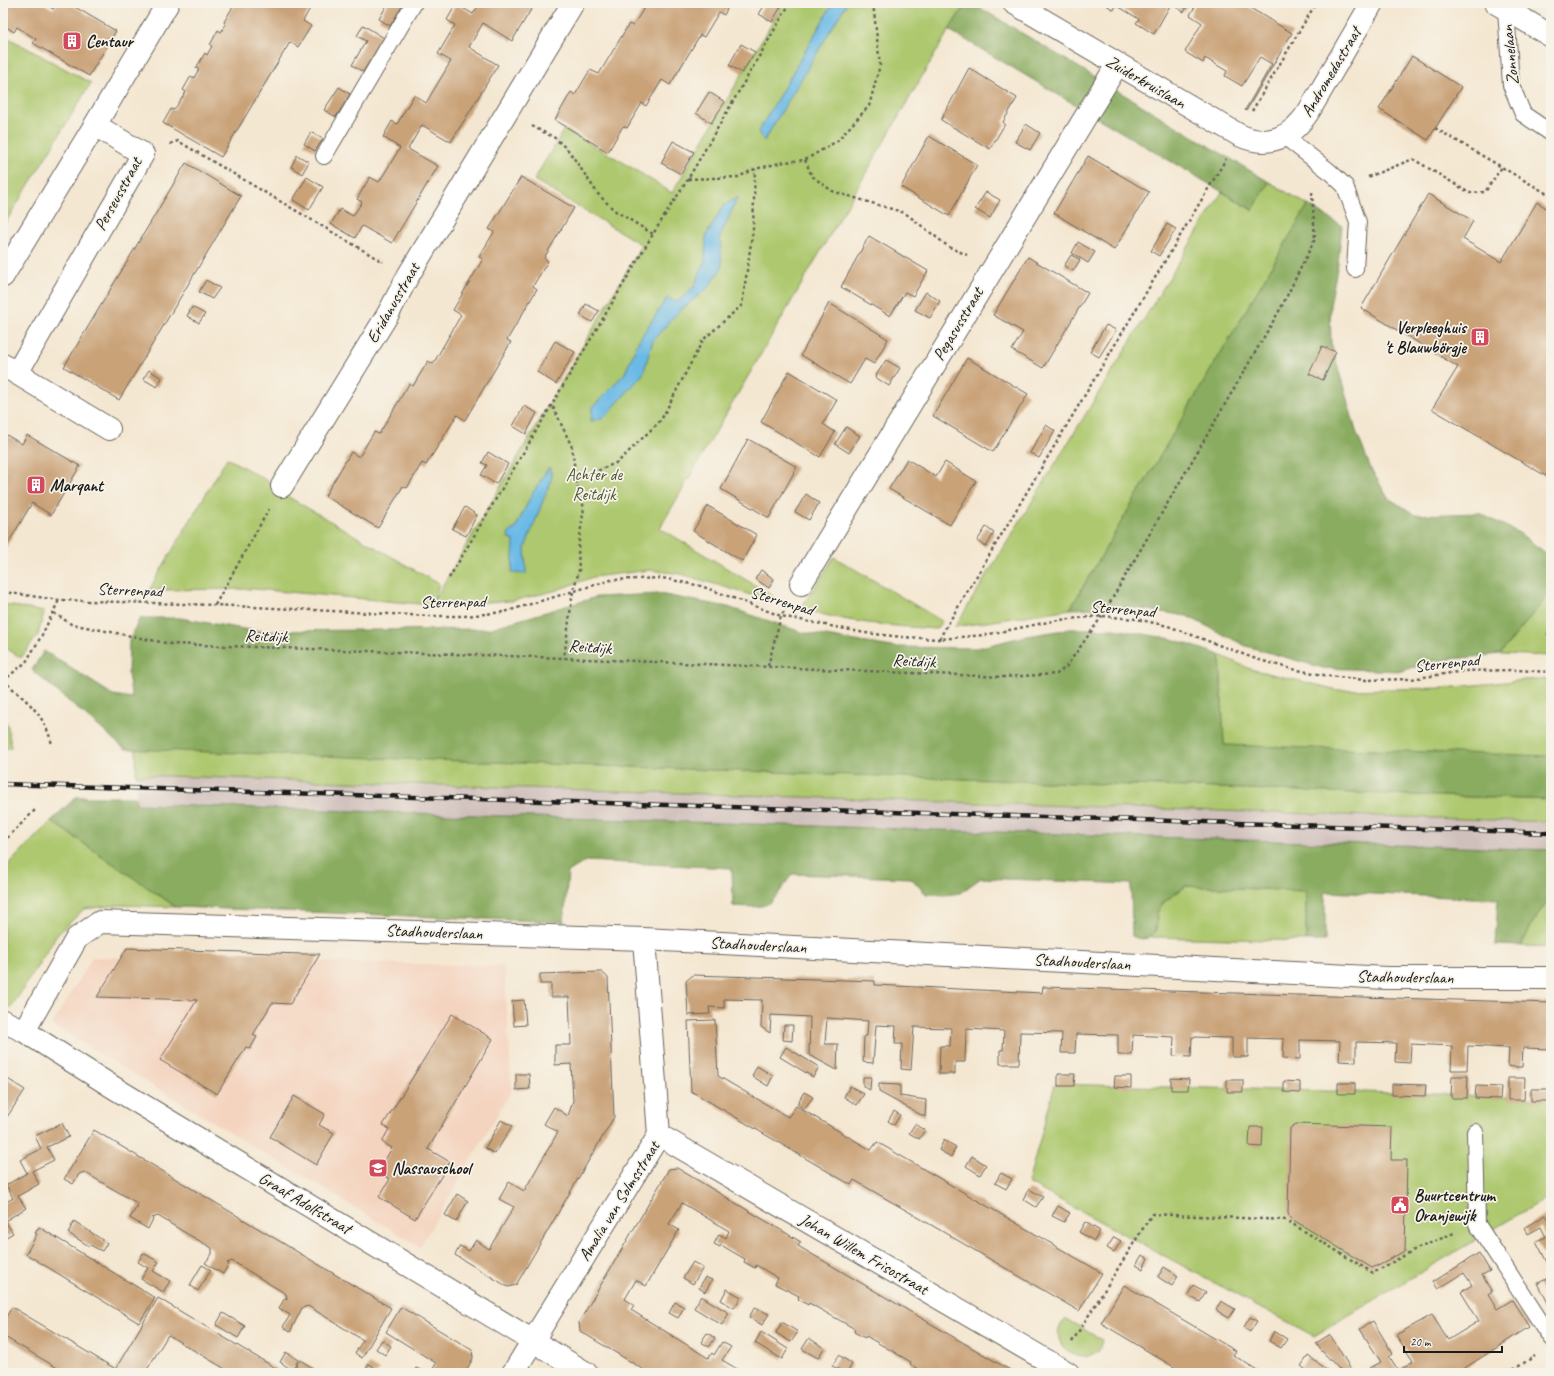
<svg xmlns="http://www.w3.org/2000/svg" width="1554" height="1376" font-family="Caveat,sans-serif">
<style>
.built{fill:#f4d4bf}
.industrial{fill:#d0c0bb}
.green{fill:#adc86e;stroke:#647245}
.forest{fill:#8aac61;stroke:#53643e}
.water{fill:#6bbae6;stroke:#446b81}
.building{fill:#c9a278}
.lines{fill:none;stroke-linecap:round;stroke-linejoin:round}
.service-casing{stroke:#68635b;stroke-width:18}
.minor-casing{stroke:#68635b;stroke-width:24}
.path{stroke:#68635b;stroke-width:2.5;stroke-dasharray:3 3;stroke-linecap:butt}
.service{stroke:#fff;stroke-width:16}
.minor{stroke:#fff;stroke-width:22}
.rail-casing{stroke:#1c1c1c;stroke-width:4.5}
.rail{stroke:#f7f3e8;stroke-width:3;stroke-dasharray:9;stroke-linecap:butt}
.labels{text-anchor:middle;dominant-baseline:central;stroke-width:3.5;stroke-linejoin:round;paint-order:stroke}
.poi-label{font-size:17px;font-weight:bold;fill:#1c1c1c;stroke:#f7f3e8;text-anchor:start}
.street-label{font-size:17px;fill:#1c1c1c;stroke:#f7f3e8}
.park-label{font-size:17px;fill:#4f5839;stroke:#f7f3e8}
</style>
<rect width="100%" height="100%" fill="#f7f3e8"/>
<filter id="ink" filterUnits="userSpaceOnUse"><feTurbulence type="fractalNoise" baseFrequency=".025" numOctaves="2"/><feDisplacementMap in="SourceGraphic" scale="8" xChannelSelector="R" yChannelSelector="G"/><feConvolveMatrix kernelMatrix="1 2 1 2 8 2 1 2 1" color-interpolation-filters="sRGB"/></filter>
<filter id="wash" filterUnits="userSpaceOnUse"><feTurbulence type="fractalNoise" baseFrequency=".012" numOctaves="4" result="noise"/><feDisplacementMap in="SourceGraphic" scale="16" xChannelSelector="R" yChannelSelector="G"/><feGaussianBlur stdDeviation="0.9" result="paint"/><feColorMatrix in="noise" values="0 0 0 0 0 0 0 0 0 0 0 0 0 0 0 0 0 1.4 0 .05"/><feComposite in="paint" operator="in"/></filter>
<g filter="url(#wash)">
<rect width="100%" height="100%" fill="#f4e7d1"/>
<!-- built -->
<path class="built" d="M92 957 504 966 512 1090 420 1247 52 1025Z"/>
<!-- industrial -->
<path class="industrial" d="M136 775 1551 822V850L136 804Z"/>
<!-- green -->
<path class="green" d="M784 3H966L949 30 660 528 773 596 771 601 681 574 650 570 593 577 554 591 512 601 430 605 255 589 149 590 227 458 266 480 292 499 439 584 433 602 642 245 534 180 564 129 621 161 672 193Z
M3 35 91 83 3 227Z
M1269 182 1308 205 1070 609 955 627 1222 192 1252 210Z
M834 557 942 621 937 629C890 626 845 623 801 608Z
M1551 592V656L1500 654Z
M3 604 44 612 38 635 21 658 3 646Z
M1220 655 1250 669 1338 690 1445 688 1535 679 1551 680V761L1224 745Z
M3 716 8 726 11 748H3Z
M136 749 1551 800V822L136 775Z
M51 821 176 907 120 905 84 909 57 935 11 1008 3 1004V870Z
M1186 886 1306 891V941L1151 937C1157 929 1159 924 1156 914L1163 903Z
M1548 900H1551V947L1521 946 1533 922Z
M1055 1084 1438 1094 1551 1099V1195L1314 1336 1028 1183Z
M1066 1319 1102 1340 1099 1351C1095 1353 1088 1357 1084 1357 1069 1357 1053 1341 1060 1327 1061 1324 1064 1321 1066 1319Z"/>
<!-- forest -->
<path class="forest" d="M966 3H972L1269 182 1253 210 949 30Z
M1308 205 1342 226 1338 263 1330 305 1331 343 1356 431 1371 469 1388 498 1416 515 1479 513 1519 533 1551 557V592L1500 654 1433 661 1402 671 1323 668 1246 646 1187 616 1129 607 1070 609Z
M659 594 728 607 801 632 892 647 977 648 1022 637 1070 629H1114L1172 639 1220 655 1224 745 1551 756V800L125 749 32 670 44 651 113 695 132 698 128 674 129 641 140 618H180L255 631 488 629 597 597Z
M76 797H136V804L1551 850V900H1548L1533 922 1521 946 1495 945 1498 899 1325 892V941H1306V891L1186 886 1163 903 1156 914C1160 931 1150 945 1132 936L1131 884 981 878 960 893 945 895 926 894 911 878 792 874C770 905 774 909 733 906L732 868 586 861 568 872 564 922 176 907 51 821Z"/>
<!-- water -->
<path class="water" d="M833 3H847L764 141 758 132Z
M738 197 720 237 722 267 708 288 677 313 653 340 643 374 605 417 591 421 592 408 625 373 639 340 667 298 677 302 694 287 705 261 706 236 723 206Z
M549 467 552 477 525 548 526 574 512 573 514 541 508 538 509 532 515 529 531 496Z"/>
<g id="blocks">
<!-- building -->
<path class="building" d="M3 3H43L53 9 57 3H68L116 31 89 76 33 43 36 39 17 27 14 32 3 25Z
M235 3H313L303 21 311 26 298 47 290 42 221 157 163 123 171 109 174 110 186 92 183 90 191 76 194 78 199 69 196 68 205 53 207 55 212 46 210 45 218 30 221 32 226 24 224 22Z
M388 3H404L390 26 379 19Z
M480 3H535L512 41 483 23 469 47 498 65 451 142 422 125 408 149 438 166 392 243 362 226 355 238 331 224 340 209 353 216 362 202 357 199 370 177 379 182 400 148 383 137 392 121 397 124 414 95 426 103 451 61 438 54 455 25 447 20 456 4 473 14Z
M647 3H730L724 15 719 12 704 37 700 35 670 85 662 80 646 106 642 103 627 128 623 126 608 152 555 120 571 92 575 95 590 70 599 74 629 24 633 26Z
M766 3H783L772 22 759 14Z
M1103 3H1189L1184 12 1171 4 1154 34 1136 23 1139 19 1116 5 1114 10Z
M1197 3H1242L1292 33 1246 111 1245 110 1272 64 1260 57 1242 86 1225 76 1227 71 1205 58 1203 63 1185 52 1202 23 1190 15Z
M363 25 384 38 363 72 352 65 366 41 357 36Z
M741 44 755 52 742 73 729 65Z
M1412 56 1461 87 1428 140 1379 109Z
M969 68 1017 98 1003 122 1005 124 990 149 941 120Z
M339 87 350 94 336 117 324 110Z
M709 92 725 102 711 123 696 113Z
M1026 124 1040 133 1030 150 1015 142Z
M311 132 323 139 315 151 304 144Z
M929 136 977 165 949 216 901 187Z
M673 141 694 152 681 174 661 163Z
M297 155 309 162 302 174 291 167Z
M1088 156 1149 192 1114 250 1054 213Z
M186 163 241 196 119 400 64 367Z
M307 177 323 187 309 210 293 200Z
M521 177 574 208 544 258 548 261 533 286 537 289 507 340 511 342 465 420 457 415 426 465 422 463 407 488 403 486 378 528 325 496 351 452 359 457 374 432 379 434 409 384 413 386 428 361 433 364 461 315 453 310 483 259 479 257 494 232 489 229Z
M986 192 1000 200 990 218 975 209Z
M1428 194 1473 221 1463 239 1501 262 1537 202 1551 211V479L1432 409 1458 367 1361 308Z
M1167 224 1176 229 1159 256 1151 251Z
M869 236 928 271 913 296 905 292 890 316 841 287Z
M1078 242 1095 252 1088 263 1072 253Z
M1071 255 1080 260 1073 271 1064 266Z
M1028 257 1088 293 1043 368 1012 350 1023 332 993 315Z
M206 280 220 288 212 299 199 292Z
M926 292 940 301 930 318 915 310Z
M829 303 888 339 874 364 865 359 850 384 801 355Z
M586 304 599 311 592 322 580 315Z
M192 307 205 314 199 323 187 316Z
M1106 325 1116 330 1099 357 1090 352Z
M555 341 575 352 556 384 537 372Z
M1322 346 1336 352 1323 380 1309 374Z
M967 358 1028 394 993 452 933 416Z
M886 360 900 368 889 386 875 377Z
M149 370 162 378 157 387 143 379Z
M789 371 837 400 823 424 835 432 820 457 761 422Z
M524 406 537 413 526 434 513 426Z
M1046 425 1055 431 1039 458 1030 453Z
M846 427 860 436 849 453 835 444Z
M3 433 22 444 27 435 80 466 51 515 32 503 3 552Z
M748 439 797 467 769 518 721 489Z
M488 452 508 464 496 484 481 475 487 465 482 463Z
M907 459 936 477 945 462 976 481 950 525 889 489Z
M806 494 819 503 809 520 795 512Z
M708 506 757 535 742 561 693 531Z
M465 507 477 515 466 536 452 529Z
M986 527 994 533 986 547 977 541Z
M761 570 774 579 769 588 755 579Z
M1551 626V641L1547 634Z
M127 948 302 954H320L290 1004 272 1003 253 1035 257 1037 250 1049 246 1047 217 1094 160 1060 197 1000 97 997Z
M602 972 608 978 614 1117 516 1285 508 1287 455 1255 460 1246 469 1251 476 1240 489 1249 514 1207 499 1199 509 1182 524 1191 558 1132 544 1124 554 1107 568 1116 573 1101 571 1064 555 1065V1045H571L569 997H551V984H540V974Z
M693 975 875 981V985L1042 993 1043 987 1551 1003V1049L1523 1048 1522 1067H1514L1508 1066 1509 1048 1468 1046 1467 1070H1451L1452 1046 1411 1044 1410 1063 1395 1062 1396 1043 1356 1042V1062L1339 1061 1340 1041 1300 1040V1059L1283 1058 1284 1039 1248 1038V1057H1232V1038L1192 1037 1191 1057 1173 1056 1174 1037 1133 1035 1132 1055H1118V1035L1076 1034 1075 1053H1061L1062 1033 1020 1032 1019 1064H1000V1050H1003L1004 1031 966 1029 965 1062H955V1074H939L940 1046H950L951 1028 914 1027 911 1070 901 1069 902 1044H895L896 1026 876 1025 873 1063 863 1062 864 1036H867L868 1021 827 1018 825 1044H838L837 1070 809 1055 810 1017 771 1015 770 1033 761 1027 762 1000 724 999V1008L709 1007 710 1014 688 1015 686 981Z
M524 1000 526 1025 514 1026 512 1001Z
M452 1014 493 1039 428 1149 450 1162 415 1219 379 1197 390 1179 378 1172 392 1148 382 1142 389 1129 383 1125Z
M715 1020 718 1076 788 1117 796 1106 871 1150 877 1142 1102 1273 1079 1311 854 1180 851 1185 691 1091 688 1021Z
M784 1025H793L792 1041 783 1040Z
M786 1047 819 1067 813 1077 780 1057Z
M757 1066 773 1076 768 1086 752 1076Z
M516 1074H529L530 1089 516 1090Z
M1058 1074H1075L1074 1086H1058Z
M3 1076 25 1090 3 1123Z
M1115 1076H1131V1088L1114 1087Z
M1452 1076H1468L1467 1098H1451Z
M863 1077H871L870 1090 863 1086Z
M1171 1078 1189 1079 1188 1090H1171Z
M1508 1078H1525L1524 1100H1508Z
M1227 1080H1243V1092H1227Z
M1284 1081 1300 1082V1093L1284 1092Z
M1338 1083H1355V1094H1338Z
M879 1084 900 1085V1096L926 1100 925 1117 879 1092Z
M1392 1084 1426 1085 1425 1096 1392 1095Z
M850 1086 864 1094 857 1105 844 1097Z
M1476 1086 1501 1087 1500 1099 1475 1098Z
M1531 1089H1551V1101H1531Z
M804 1092 813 1097 804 1109 797 1104Z
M294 1096 325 1114 319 1125 334 1133 316 1165 270 1137Z
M894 1111 900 1115 894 1125 888 1121Z
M501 1120 512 1126 495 1154 485 1148Z
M62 1123 69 1137 47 1147 54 1160 32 1171 39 1184 18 1196 26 1208 5 1221 13 1233 3 1239V1204L13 1198 6 1185 27 1173 20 1160 41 1149 35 1136Z
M915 1124 925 1130 919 1139 909 1133Z
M1296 1124 1392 1127 1391 1160H1407L1405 1251 1372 1268 1290 1218 1288 1213 1290 1128Z
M1250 1127H1263L1262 1147 1249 1146Z
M94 1130 391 1308 362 1358 355 1353 363 1340 308 1306 302 1308 290 1332 283 1327 290 1315 279 1308 285 1298 287 1299 286 1294 232 1261 227 1263 229 1264 223 1274 213 1268 205 1263 212 1254V1248L184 1232 158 1216 152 1218 153 1219 148 1229 130 1218 136 1208 137 1209V1203L84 1172 79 1174 73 1184 64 1179Z
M944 1140 956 1147 951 1157 939 1150Z
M972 1156 986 1165 980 1175 966 1166Z
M677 1168 801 1242 798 1246 1015 1373H930L922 1369 921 1371 910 1364 911 1362 866 1336 865 1338 854 1332 855 1329 809 1303 808 1305 798 1299 799 1296 775 1284 778 1278 756 1265 755 1268 744 1262 745 1259 721 1245 720 1247 714 1244 719 1234 726 1238 729 1231 682 1203 669 1224 679 1230 646 1286 636 1280 625 1299 634 1305 631 1310 708 1358 712 1353 714 1355 722 1342 731 1347 722 1360 744 1373H649L580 1331 579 1322 669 1169Z
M1001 1173 1012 1179 1006 1189 995 1183Z
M1029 1189 1043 1197 1036 1207 1023 1199Z
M457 1194 468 1201 456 1222 445 1215Z
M1058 1206 1070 1213 1064 1222 1052 1216Z
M1546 1215 1551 1224V1270L1536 1241 1546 1237 1541 1227 1528 1234 1525 1227Z
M74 1221 107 1243 102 1251 90 1245 89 1246 68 1233Z
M1085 1222 1100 1231 1094 1241 1079 1232Z
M39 1227 155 1298 139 1323 26 1254 37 1234 35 1233Z
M1114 1237 1121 1241 1114 1252 1107 1248Z
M143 1253 159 1262 153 1271 170 1281 163 1292 141 1279 148 1268 138 1262Z
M1479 1253 1490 1271 1482 1275 1492 1292 1488 1295 1497 1309 1512 1300 1529 1327 1457 1373H1373L1370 1368 1381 1362 1360 1329 1373 1321 1393 1354 1389 1357 1398 1371 1413 1361 1396 1335 1432 1315 1448 1340 1479 1321 1461 1292 1472 1285 1464 1273 1438 1289 1433 1282Z
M1142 1255 1148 1258 1143 1269 1136 1265Z
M693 1262 703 1268 693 1284 683 1278Z
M202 1265 211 1270 198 1291 190 1285Z
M1164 1267 1178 1276 1172 1286 1158 1277Z
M705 1277 712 1280 705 1292 699 1288Z
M1551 1277V1309L1538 1283Z
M1124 1285 1236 1351 1233 1355 1262 1373H1184L1101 1323Z
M1193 1285 1206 1292 1200 1302 1188 1295Z
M727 1289 741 1297 734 1308 721 1300Z
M701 1296 729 1313 722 1325 694 1308Z
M158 1298 245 1350 284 1373H232L168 1335 145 1373H113Z
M1221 1301 1235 1309 1229 1318 1216 1310Z
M675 1302 684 1307 678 1318 669 1313Z
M12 1307 114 1368 111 1373H66L3 1336V1322Z
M401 1307 472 1350 473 1358 465 1373H431L436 1363 386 1332Z
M755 1307 769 1314 762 1325 749 1317Z
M223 1313 245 1326 238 1338 216 1325Z
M1250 1317 1257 1321 1250 1332 1244 1327Z
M782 1322 798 1332 791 1342 776 1333Z
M1274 1331 1287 1339 1281 1348 1269 1341Z
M761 1332 788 1349 782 1359 755 1343Z
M707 1333 715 1338 709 1347 701 1342Z
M1329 1335 1334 1341 1353 1373H1343L1320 1349 1316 1343Z
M809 1338 824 1348 818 1358 802 1349Z
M382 1340 391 1346 385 1355 376 1349Z
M286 1352 298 1360 292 1370 280 1362Z
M839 1355 852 1364 847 1373 832 1366Z
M1308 1356 1332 1373H1310L1301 1366Z
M300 1360 321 1373H295L292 1371Z
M369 1364 379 1370 377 1373H364Z
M416 1368 426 1373H413Z"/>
</g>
</g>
<g filter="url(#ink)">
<use href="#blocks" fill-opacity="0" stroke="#68635b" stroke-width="1"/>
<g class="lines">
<!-- service casing -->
<g class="service-casing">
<path id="service" d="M1506 9 1511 85 1523 114 1551 133
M1284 136 1329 171 1345 186 1358 222 1355 269
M324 156 414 3
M1475 1132 1477 1224 1551 1338"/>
</g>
<!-- minor casing -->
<g class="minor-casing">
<path id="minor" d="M1014 3 1239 135C1269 149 1292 137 1309 111L1372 3
M1496 3 1551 36
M95 125 168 3
M3 276 95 125 143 154 17 373
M3 365 109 429
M282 486 388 314 408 276 573 3
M801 584 1117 65
M3 1021 24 1031 116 1089 586 1373
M24 1031 77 938 100 922 644 939 1387 978H1551
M659 1135 1068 1373
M513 1373 659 1135 644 939"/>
</g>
<!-- path -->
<path class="path" d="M1252 111 1316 3
M532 126 555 138 569 151 598 194 614 210 653 234
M1435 128 1551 196
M170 144 178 141 383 262
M805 160 812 176 832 191 905 213 949 247 967 255
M1368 177 1413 159 1470 193 1485 192 1502 167
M688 179 738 177 755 169 784 162 805 160 837 141 869 106 880 65 873 3
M553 407 572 447 576 480 584 508 578 548 579 571 573 591 564 658
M576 480 618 462 661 420 703 340 742 305 753 229 755 169
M449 578 653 234 688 179 790 3
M3 592 59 600 215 605 430 616H465L504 612 611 580 662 578 701 586 781 616 865 633 902 637 939 639 985 635 1058 620 1102 616 1136 619 1168 626 1256 659 1292 669 1329 676 1366 680 1411 679 1464 671 1516 670 1551 672
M215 605 269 509
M54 613 71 624 171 644 564 658 1004 677 1057 674 1066 667 1102 616 1282 306 1315 239 1312 191
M939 639 1226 159
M768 666 781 616 786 608
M3 680C28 703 42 710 52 744
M3 681 26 662 42 635 59 600
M3 842 35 810
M1072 1342 1152 1214 1286 1220 1373 1273 1414 1250 1454 1233
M1508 1373 1535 1356"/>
<!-- service -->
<use href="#service" class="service"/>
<!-- minor -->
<use href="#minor" class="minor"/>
<!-- rail casing -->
<g class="rail-casing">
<path id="rail" d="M3 784 1551 833"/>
</g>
<!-- rail -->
<use href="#rail" class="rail"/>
</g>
</g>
<!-- icons -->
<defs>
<g id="building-square" transform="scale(1)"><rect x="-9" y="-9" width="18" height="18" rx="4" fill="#d1495b" stroke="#f7f3e8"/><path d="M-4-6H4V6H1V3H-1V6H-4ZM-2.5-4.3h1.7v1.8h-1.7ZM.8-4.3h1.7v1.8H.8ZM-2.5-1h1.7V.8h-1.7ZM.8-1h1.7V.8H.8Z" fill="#fff"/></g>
<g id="school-square" transform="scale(1)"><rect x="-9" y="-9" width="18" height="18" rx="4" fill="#d1495b" stroke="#f7f3e8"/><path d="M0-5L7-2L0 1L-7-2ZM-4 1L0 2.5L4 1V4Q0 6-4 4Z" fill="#fff"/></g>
<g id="civic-square" transform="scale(1)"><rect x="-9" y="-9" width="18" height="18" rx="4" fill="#d1495b" stroke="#f7f3e8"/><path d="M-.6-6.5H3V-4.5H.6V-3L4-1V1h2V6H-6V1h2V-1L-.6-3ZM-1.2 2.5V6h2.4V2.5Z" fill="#fff"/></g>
</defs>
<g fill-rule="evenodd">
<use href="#building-square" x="72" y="41"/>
<use href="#building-square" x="1480" y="337"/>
<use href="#building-square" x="36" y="485"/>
<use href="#school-square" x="378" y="1168"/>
<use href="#civic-square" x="1400" y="1205"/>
</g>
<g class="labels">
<!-- poi labels -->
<g class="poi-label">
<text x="86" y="41">Centaur</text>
<text x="1466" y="327" text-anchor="end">Verpleeghuis<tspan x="1466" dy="20">'t Blauwbörgje</tspan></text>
<text x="50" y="485">Marqant</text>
<text x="392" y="1168">Nassauschool</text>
<text x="1414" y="1195">Buurtcentrum<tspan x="1414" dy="20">Oranjewijk</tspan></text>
</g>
<!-- street labels -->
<g class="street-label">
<text transform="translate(1510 55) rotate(-96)">Zonnelaan</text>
<text transform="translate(1331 72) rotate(-59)">Andromedastraat</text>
<text transform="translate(1146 82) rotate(30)">Zuiderkruislaan</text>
<text transform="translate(118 194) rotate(-61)">Perseusstraat</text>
<text transform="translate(393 303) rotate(-60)">Eridanusstraat</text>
<text transform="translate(958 324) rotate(-59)">Pegasusstraat</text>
<text transform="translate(130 590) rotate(2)">Sterrenpad</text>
<text transform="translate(782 601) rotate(17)">Sterrenpad</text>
<text transform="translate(453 602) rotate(-1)">Sterrenpad</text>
<text transform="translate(1123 609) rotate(5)">Sterrenpad</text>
<text transform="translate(266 636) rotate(2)">Reitdijk</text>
<text transform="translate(590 647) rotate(4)">Reitdijk</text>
<text transform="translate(914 661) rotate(3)">Reitdijk</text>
<text transform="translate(1447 663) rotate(-6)">Sterrenpad</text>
<text transform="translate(434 932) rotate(2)">Stadhouderslaan</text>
<text transform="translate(758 945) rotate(3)">Stadhouderslaan</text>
<text transform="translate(1082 962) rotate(3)">Stadhouderslaan</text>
<text transform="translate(1405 977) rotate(1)">Stadhouderslaan</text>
<text transform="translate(619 1201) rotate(-58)">Amalia van Solmsstraat</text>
<text transform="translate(305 1203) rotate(31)">Graaf Adolfstraat</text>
<text transform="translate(864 1254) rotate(30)">Johan Willem Frisostraat</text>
</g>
<!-- park labels -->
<g class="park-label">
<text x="594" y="474">Achter de<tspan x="594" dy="20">Reitdijk</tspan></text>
</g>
</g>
<!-- margin -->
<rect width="1554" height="1376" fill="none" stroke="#f7f3e8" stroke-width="16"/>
<!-- scale -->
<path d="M1404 1346v6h98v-6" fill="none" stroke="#1c1c1c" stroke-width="2"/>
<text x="1410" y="1346" font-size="12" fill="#1c1c1c" stroke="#f7f3e8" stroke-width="3" paint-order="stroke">20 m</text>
</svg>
